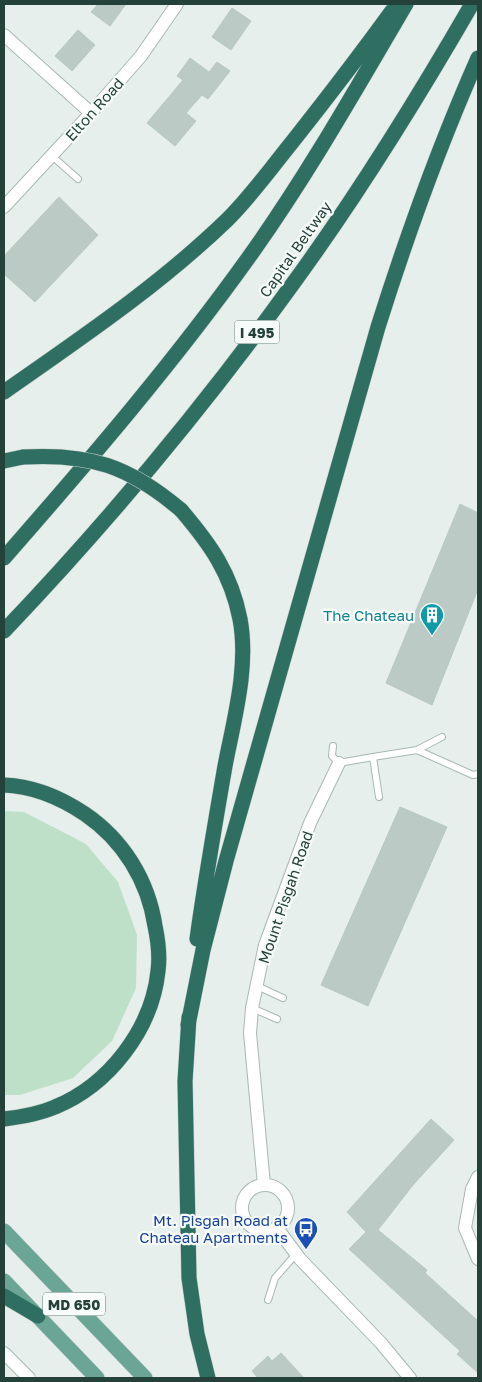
<svg xmlns="http://www.w3.org/2000/svg" width="482" height="1382" font-family="'Golos Text',sans-serif">
<style>
.green{fill:#bfe0c8}
.building{fill:#bbcac4;stroke:#b8c9c2}
.lines{fill:none;stroke-linecap:round;stroke-linejoin:round}
.lane-casing{stroke:#a8b8b2;stroke-width:8}
.street-casing{stroke:#a8b8b2;stroke-width:14}
.primary-casing{stroke:#c2cac8;stroke-width:16}
.highway-casing{stroke:#c2cac8;stroke-width:16}
.lane{stroke:#fff;stroke-width:6}
.street{stroke:#fff;stroke-width:12}
.primary{stroke:#6aa596;stroke-width:15}
.highway{stroke:#2f6f62;stroke-width:15}
.highway-bridge-casing{stroke:#c2cac8;stroke-width:16;stroke-linecap:butt}
.highway-bridge{stroke:#2f6f62;stroke-width:15}
.labels{text-anchor:middle;dominant-baseline:central;stroke-width:4.5;stroke-linejoin:round;paint-order:stroke}
.shield{fill:#f7fbf9;stroke:#637a73;stroke-width:1}
.shield-label{font-size:14px;font-weight:bold;fill:#24423a}
.street-label{font-size:15px;fill:#24423a;stroke:#f7fbf9}
.culture-label{font-size:15px;fill:#0d838f;stroke:#f7fbf9;text-anchor:end}
.transit-label{font-size:15px;fill:#164399;stroke:#f7fbf9;text-anchor:end}
</style>
<rect width="100%" height="100%" fill="#e6efeb"/>
<!-- green -->
<path class="green" d="M4 811 24 812 86 844 118 882 137 935 136 988 112 1041 73 1078 20 1095H4Z"/>
<!-- building -->
<path class="building" d="M98 4H126L110 26 91 12Z
M232 8 251 21 231 50 212 37Z
M78 30 95 45 72 71 55 56Z
M190 58 209 72 217 62 230 71 208 99 202 95 186 113 196 121 175 146 147 123 183 80 177 76Z
M59 197 98 235 35 302 4 274V256Z
M460 504 478 513V589L432 705 386 683Z
M400 807 447 827 368 1006 321 985Z
M431 1119 454 1140 413 1185 378 1230 427 1270 425 1273 478 1321V1373L457 1354 460 1351 349 1249 366 1232 347 1212Z
M281 1353 304 1378H258L252 1371 268 1356 272 1361Z"/>
<g class="lines">
<!-- lane casing -->
<g class="lane-casing">
<path id="lane" d="M52 156 78 179
M333 746 332 756 339 763 373 757 379 797
M417 750 473 775 478 774
M373 757 417 750 442 737
M257 986 283 998
M252 1008 277 1019
M268 1300 275 1278 296 1254"/>
</g>
<!-- street casing -->
<g class="street-casing">
<path id="street" d="M4 35 91 113
M4 207 91 113 141 56 177 4
M478 1177 472 1189 465 1228 478 1259
M242 1208a23 23 0 1 1 46 0a23 23 0 1 1-46 0Z
M264 1185 250 1033 252 1008 265 945 310 823 339 763
M277 1228 300 1259 381 1343 410 1378
M4 1353 29 1378"/>
</g>
<!-- primary casing -->
<g class="primary-casing">
<path id="primary" d="M4 1231 145 1378
M4 1281 97 1378"/>
</g>
<!-- highway casing -->
<g class="highway-casing">
<path id="highway" d="M4 392C81 338 160 285 228 219 252 195 272 167 293 141 327 98 360 55 392 11
M4 461 23 457
M181 510C210 544 231 573 240 619 249 667 234 719 225 766 215 824 205 881 197 939
M4 558C89 461 174 362 249 257 307 176 356 89 406 4
M4 631C106 524 202 409 289 289 356 198 416 101 472 4
M4 785C33 786 61 798 85 814 123 840 148 880 155 926 158 940 160 956 158 971 152 1029 109 1085 55 1107 39 1114 21 1117 4 1119
M189 1017 185 1081 189 1278 197 1334 208 1378
M188 1025 203 950 226 861 378 327C407 235 439 146 478 58
M4 1296 38 1316"/>
</g>
<!-- lane -->
<use href="#lane" class="lane"/>
<!-- street -->
<use href="#street" class="street"/>
<!-- primary -->
<use href="#primary" class="primary"/>
<!-- highway -->
<use href="#highway" class="highway"/>
<!-- highway-bridge casing -->
<g class="highway-bridge-casing">
<path id="highway-bridge" d="M23 457C90 453 129 466 181 510"/>
</g>
<!-- highway-bridge -->
<use href="#highway-bridge" class="highway-bridge"/>
</g>
<!-- icons -->
<defs>
<g id="building-pin" transform="scale(1.25)"><path d="M0 17L-7.5 6A9.5 9.5 0 1 1 7.5 6Z" fill="#0f9aa8" stroke="#f7fbf9"/><path d="M-4-6H4V6H1V3H-1V6H-4ZM-2.5-4.3h1.7v1.8h-1.7ZM.8-4.3h1.7v1.8H.8ZM-2.5-1h1.7V.8h-1.7ZM.8-1h1.7V.8H.8Z" fill="#fff"/></g>
<g id="bus-pin" transform="scale(1.25)"><path d="M0 17L-7.5 6A9.5 9.5 0 1 1 7.5 6Z" fill="#1a4fb4" stroke="#f7fbf9"/><path d="M-5-6H5V4H4V6H2V4H-2V6H-4V4H-5ZM-3.5-4V0h7V-4ZM-3.5 1.2v1.5H-2V1.2ZM2 1.2v1.5H3.5V1.2Z" fill="#fff"/></g>
</defs>
<g fill-rule="evenodd">
<use href="#building-pin" x="432" y="615"/>
<use href="#bus-pin" x="306" y="1229"/>
</g>
<g class="labels">
<!-- shield labels -->
<g class="shield">
<rect x="234.5" y="320.5" width="45" height="23" rx="4"/>
<rect x="43" y="1292.5" width="62" height="23" rx="4"/>
</g>
<g class="shield-label">
<text x="257" y="332">I 495</text>
<text x="74" y="1304">MD 650</text>
</g>
<!-- street labels -->
<g class="street-label">
<text transform="translate(94 109) rotate(-48)">Elton Road</text>
<text transform="translate(295 249) rotate(-55)">Capital Beltway</text>
<text transform="translate(285 897) rotate(-71)">Mount Pisgah Road</text>
</g>
<!-- culture labels -->
<g class="culture-label">
<text x="414" y="615">The Chateau</text>
</g>
<!-- transit labels -->
<g class="transit-label">
<text x="288" y="1220">Mt. Pisgah Road at<tspan x="288" dy="17">Chateau Apartments</tspan></text>
</g>
</g>
<!-- border -->
<rect width="482" height="1382" fill="none" stroke="#24423a" stroke-width="10"/>
</svg>
